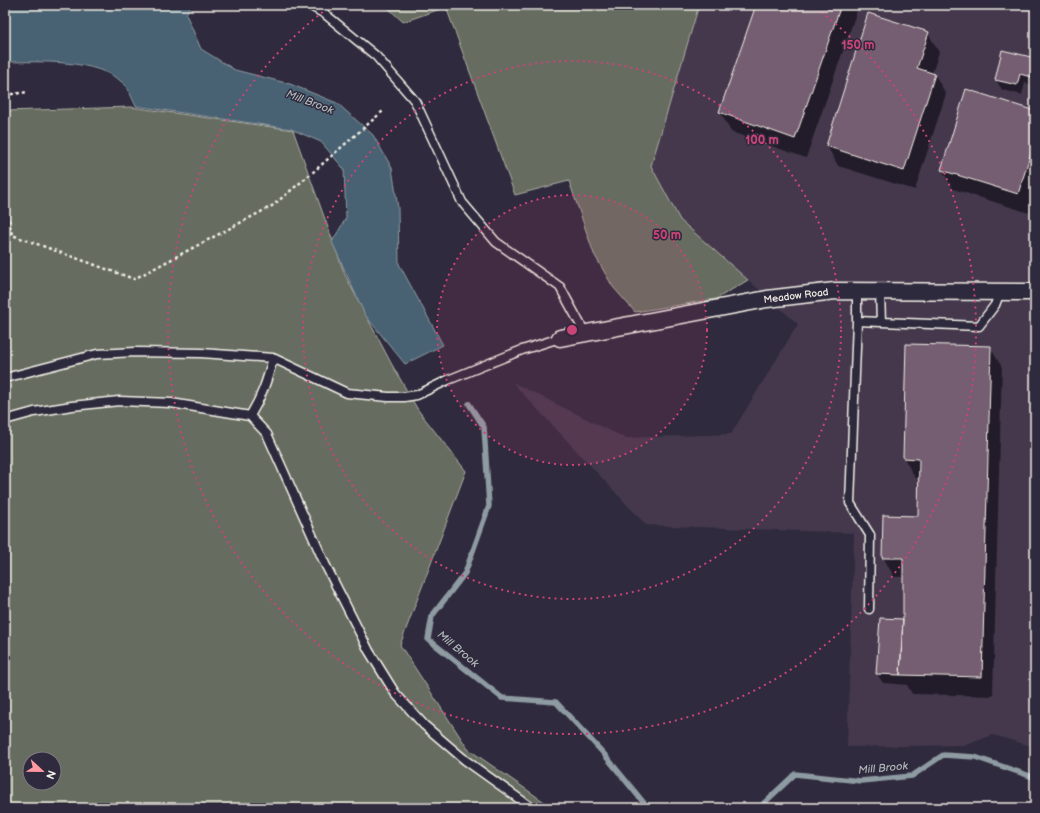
<svg xmlns="http://www.w3.org/2000/svg" width="1040" height="813" font-family="'Balsamiq Sans',sans-serif">
<style>
.built{fill:#44394d}
.green{fill:#666d60;stroke:#adafa4;fill-rule:evenodd}
.water{fill:#4a6273;stroke:#8e9ba2}
.shadow{fill:#0007}
.lines{fill:none;stroke-linecap:round;stroke-linejoin:round}
.stream{stroke:#8e9ba2;stroke-width:5.5}
.building{fill:#755d72;stroke:#f4f1e8}
.service-casing{stroke:#f4f1e8;stroke-width:11}
.minor-casing{stroke:#f4f1e8;stroke-width:19}
.path{stroke:#f4f1e8;stroke-width:2.5;stroke-dasharray:3 3;stroke-linecap:butt}
.service{stroke:#2f2a3d;stroke-width:8}
.minor{stroke:#2f2a3d;stroke-width:16}
.ring{fill:none;stroke:#cc4377;stroke-width:2;stroke-dasharray:2 4}
.labels{text-anchor:middle;dominant-baseline:central;stroke-width:3;stroke-linejoin:round;paint-order:stroke}
.street-label{font-size:10px;fill:#f4f1e8;stroke:#2f2a3d}
.water-label{font-size:11px;font-style:italic;fill:#b0b8b9;stroke:#2f2a3d}
.centre{fill:#cc4377;stroke:#2f2a3d;stroke-width:2}
.ring-label{font-size:12px;text-anchor:middle;font-weight:bold;fill:#cc4377;stroke:#2f2a3d;stroke-width:3;stroke-linejoin:round;paint-order:stroke}
</style>
<rect width="100%" height="100%" fill="#2f2a3d"/>
<filter id="ink" filterUnits="userSpaceOnUse"><feTurbulence type="fractalNoise" baseFrequency=".025" numOctaves="2"/><feDisplacementMap in="SourceGraphic" scale="8" xChannelSelector="R" yChannelSelector="G"/><feConvolveMatrix kernelMatrix="1 2 1 2 8 2 1 2 1" color-interpolation-filters="sRGB"/></filter>
<g filter="url(#ink)">
<!-- built -->
<path class="built" d="M699 5H1035V747L993 735 966 745 847 747 854 533 646 525 512 382 625 438 731 434 798 324 680 220 651 166Z"/>
<!-- green -->
<path class="green" d="M385 5H699L651 166 680 220 748 280 716 299 635 312 613 287 594 254 569 181 515 195 446 7 403 22Z
M131 107 293 130 345 275 391 363 418 410 466 471 400 645 468 749 553 808H5V111ZM30 759H54V783H30Z"/>
<!-- water -->
<path class="water" d="M5 5H191L186 14 201 49 235 70 290 84 337 103 373 135 392 168 398 208 399 264 443 345 405 364 365 315 332 242 346 218 344 169 321 142 291 129 136 106C132 99 129 89 124 84 97 58 40 62 5 62Z"/>
<!-- shadow -->
<path class="shadow" d="M757 5H859L806 158 731 132 720 112Z
M869 14 928 33 939 52 932 74 935 75 946 94 915 190 838 166 827 146Z
M1035 59V86L1025 83 1022 95 1002 90 996 80Z
M1035 112V194L1029 213 953 189 942 170Z
M907 345 990 347 1002 367 993 696 912 694 907 685 883 683 877 674 904 620V577H894L883 557 919 517 920 478H915L904 458Z"/>
<g class="lines">
<!-- stream -->
<path class="stream" d="M469 404 484 427 489 506 465 573 432 616 428 639 502 698 556 702 604 754 648 808
M763 808 764 803 795 774 861 781 912 776 943 755 975 757 1033 777H1035"/>
</g>
<!-- building -->
<path class="building" d="M756 5H841L795 139 719 112Z
M868 13 929 32 917 68 935 74 904 171 826 146Z
M1002 50 1035 58V78L1020 74 1017 85 995 80Z
M966 89 1035 111V140L1018 194 941 170Z
M906 344 991 346 982 677 900 675 903 619V558H882L883 515 918 516 919 459 903 458Z
M880 618 903 619 900 675 876 674Z"/>
<g class="lines">
<!-- service casing -->
<g class="service-casing">
<path id="service" d="M309 5 325 14
M322 5 325 14 376 56 415 101 462 202 496 242 560 287 585 333
M857 291V321L979 326 995 305 1000 292
M880 291 881 322
M857 321 850 503 870 535 869 609
M5 378 97 354 135 352 201 353 273 358 347 393 388 397H404L417 395 448 380 522 350 560 338
M250 416C262 396 267 381 273 358
M5 420 34 412 72 406 119 401 171 403 250 416 267 434 325 564 369 651 395 693 424 725 465 760 532 808"/>
</g>
<!-- minor casing -->
<g class="minor-casing">
<path id="minor" d="M560 338 767 299 835 291 1035 292"/>
</g>
<!-- path -->
<path class="path" d="M5 95 28 92
M5 202 12 235 134 279 272 206 312 173 383 111"/>
<!-- service -->
<use href="#service" class="service"/>
<!-- minor -->
<use href="#minor" class="minor"/>
</g>
</g>
<!-- distance rings -->
<circle cx="572" cy="330" r="135" fill="#cc4377" fill-opacity=".12"/>
<g class="ring">
<circle cx="572" cy="330" r="135"/>
<circle cx="572" cy="330" r="269"/>
<path d="M812 5A404 404 0 1 1 332 5"/>
</g>
<g class="labels">
<!-- street labels -->
<g class="street-label">
<text transform="translate(796 296) rotate(-7)">Meadow Road</text>
</g>
<!-- water labels -->
<g class="water-label">
<text transform="translate(310 102) rotate(21)">Mill Brook</text>
<text transform="translate(458 649) rotate(40)">Mill Brook</text>
<text transform="translate(883 768) rotate(-5)">Mill Brook</text>
</g>
</g>
<circle cx="572" cy="330" r="6" class="centre"/>
<g class="ring-label">
<text x="858" y="49">150 m</text>
<text x="762" y="144">100 m</text>
<text x="667" y="239">50 m</text>
</g>
<!-- margin -->
<rect width="1040" height="813" fill="none" stroke="#2f2a3d" stroke-width="20"/>
<rect x="10" y="10" width="1020" height="793" fill="none" stroke="#f4f1e8" stroke-width="1.5" filter="url(#ink)"/>
<!-- north arrow -->
<g transform="translate(42 771) rotate(112)"><circle r="19" fill="#2f2a3d" stroke="#7e7a81"/>
<path d="M0-3L7 15L0 10L-7 15Z" fill="#ff9aa2"/>
<text y="-6" font-size="11" font-weight="bold" text-anchor="middle" fill="#f4f1e8">N</text>
</g>
</svg>
